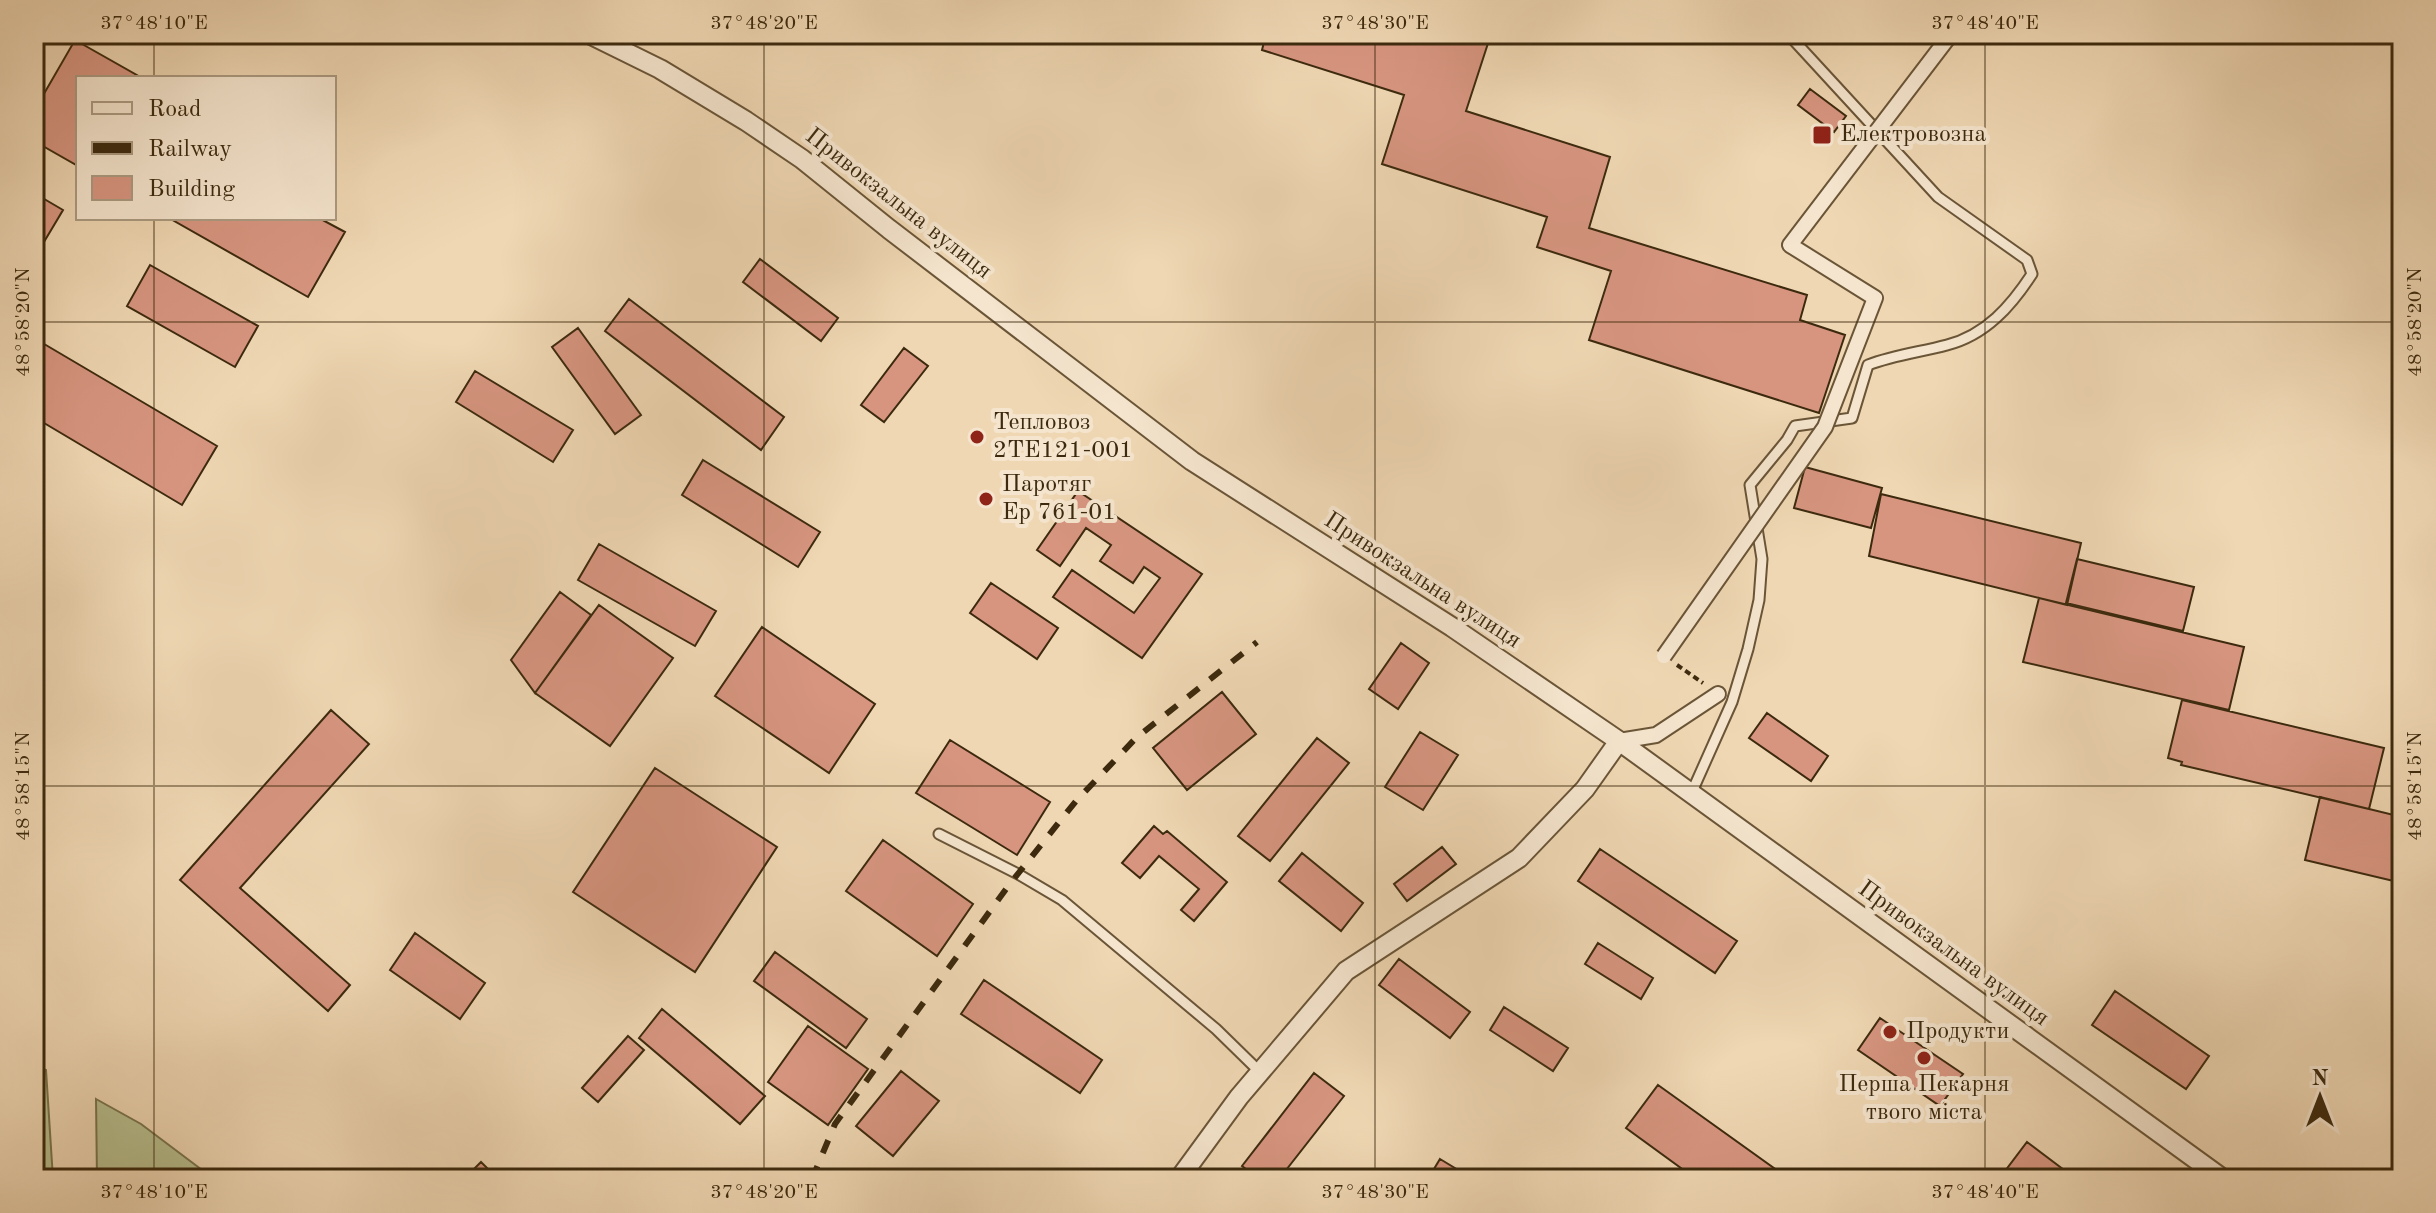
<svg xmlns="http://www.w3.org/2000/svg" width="2436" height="1213" font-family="'Old Standard TT',serif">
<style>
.green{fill:#b7be8e;stroke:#7a744e;stroke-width:2}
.building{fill:#d79580;stroke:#3d2a0e;stroke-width:2}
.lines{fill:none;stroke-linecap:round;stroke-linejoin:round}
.service-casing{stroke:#6a5537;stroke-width:13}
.pedestrian-casing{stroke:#6a5537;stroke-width:18}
.minor-casing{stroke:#6a5537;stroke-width:22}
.path{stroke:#3d2a0e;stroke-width:4;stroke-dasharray:6 4;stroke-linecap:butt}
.service{stroke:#f5e5ce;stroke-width:9}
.pedestrian{stroke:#f5e5ce;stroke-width:14}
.minor{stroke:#f5e5ce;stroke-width:18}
.rail{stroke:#3d2a0e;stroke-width:6;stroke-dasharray:14 14;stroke-linecap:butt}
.pedestrian-bridge-casing{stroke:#6a5537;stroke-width:18;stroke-linecap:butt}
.pedestrian-bridge{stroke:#f5e5ce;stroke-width:14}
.ticks{fill:none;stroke:#3d2a0e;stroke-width:2;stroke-opacity:0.45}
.poi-dot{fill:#8f2418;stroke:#f5e5ce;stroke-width:3}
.labels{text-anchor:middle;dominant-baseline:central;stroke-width:8;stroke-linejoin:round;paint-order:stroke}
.poi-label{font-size:24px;fill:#3d2a0e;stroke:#f5e5ce;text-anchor:start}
.street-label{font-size:24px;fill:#3d2a0e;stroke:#f5e5ce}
.neatline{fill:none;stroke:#3d2a0e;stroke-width:3}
.ticks-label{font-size:20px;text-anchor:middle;fill:#3d2a0e}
</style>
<rect width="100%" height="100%" fill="#efd7b3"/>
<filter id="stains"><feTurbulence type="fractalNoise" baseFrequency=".0025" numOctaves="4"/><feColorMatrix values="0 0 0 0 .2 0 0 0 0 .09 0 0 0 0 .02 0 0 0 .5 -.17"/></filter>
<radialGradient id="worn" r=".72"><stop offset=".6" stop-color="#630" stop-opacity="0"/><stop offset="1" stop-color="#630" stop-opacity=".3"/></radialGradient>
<!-- green -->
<path class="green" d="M34 1066 46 1070 53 1179H34Z
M96 1099 141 1124 214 1179H97Z"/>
<!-- building -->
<path class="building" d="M1266 34H1491L1466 111 1610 157 1589 228 1807 295 1800 320 1845 335 1819 413 1589 340 1611 271 1537 247 1547 217 1382 164 1404 95 1262 50Z
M75 40 142 78H78V166L34 141V111Z
M1810 89 1846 116 1834 132 1798 105Z
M34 193 63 210 38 252 34 250Z
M169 218H319L345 232 308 297Z
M760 259 838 318 821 341 743 282Z
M150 265 258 326 235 367 127 306Z
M629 299 784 417 761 450 605 331Z
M578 328 641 415 615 434 552 347Z
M34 338 217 446 182 505 34 417Z
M904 348 928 366 884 422 861 405Z
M475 371 573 430 553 462 456 402Z
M703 460 820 532 798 567 682 495Z
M1805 467 1882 488 1871 528 1794 508Z
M1078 491 1202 574 1142 658 1053 597 1072 570 1134 613 1160 578 1144 567 1133 583 1100 561 1111 545 1086 528 1060 566 1037 550Z
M1881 494 2081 543 2067 605 1869 556Z
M599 544 716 611 695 646 578 580Z
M2077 559 2194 587 2183 631 2066 603Z
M991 583 1058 628 1037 659 970 613Z
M560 592 591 615 535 693 511 660Z
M2039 598 2244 647 2229 710 2023 662Z
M599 605 673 658 610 746 535 693Z
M762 627 875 704 829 773 715 696Z
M1401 643 1429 663 1398 709 1369 689Z
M1222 692 1256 734 1187 790 1153 748Z
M2182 700 2384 748 2369 809 2181 765 2182 762 2168 758Z
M331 710 369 744 240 888 350 985 328 1011 180 880Z
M1767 713 1828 756 1811 781 1749 738Z
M1420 732 1458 755 1423 810 1385 787Z
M1317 738 1349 763 1270 861 1238 836Z
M950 740 1050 802 1017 855 916 793Z
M655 768 777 847 695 972 573 892Z
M2320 797 2402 817V883L2305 860Z
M1154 826 1163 834 1167 831 1227 882 1194 921 1181 910 1199 889 1159 856 1140 878 1122 863Z
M883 840 973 904 937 956 846 891Z
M1442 847 1456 864 1407 901 1394 884Z
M1600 849 1737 941 1715 973 1578 881Z
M1302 853 1363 903 1341 931 1279 881Z
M415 933 485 983 460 1019 390 970Z
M1598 943 1653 978 1641 999 1585 964Z
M775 952 867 1019 846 1048 754 981Z
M1399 959 1470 1012 1450 1038 1379 985Z
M984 980 1102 1060 1080 1093 961 1014Z
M2115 991 2209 1056 2186 1089 2092 1025Z
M1504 1007 1568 1048 1553 1071 1490 1030Z
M662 1009 765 1096 740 1124 639 1038Z
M1880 1018 1963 1074 1940 1106 1858 1050Z
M808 1026 868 1069 828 1125 768 1082Z
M628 1036 644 1050 598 1102 582 1088Z
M901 1071 939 1101 893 1156 856 1126Z
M1314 1073 1344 1096 1279 1179H1259L1242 1166Z
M1658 1085 1778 1171 1772 1179H1696L1626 1128Z
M2027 1142 2076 1179H1999Z
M1440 1159 1473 1179H1428Z
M481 1162 498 1179H464Z"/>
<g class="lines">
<!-- service casing -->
<g class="service-casing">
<path id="service" d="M1691 794 1732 702 1748 649 1759 600 1762 559 1750 485 1787 440 1795 426 1852 418 1868 365C1894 355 1921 352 1947 345 1986 335 2011 306 2032 274L2027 260 1938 197 1788 34
M939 834 1018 874 1062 900 1216 1029 1260 1072"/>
</g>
<!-- pedestrian casing -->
<g class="pedestrian-casing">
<path id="pedestrian" d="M1619 741 1656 735 1718 694"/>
</g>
<!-- minor casing -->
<g class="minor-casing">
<path id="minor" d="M589 34 660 69 746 121 802 159 889 229 1192 461 1452 627 1619 741 2223 1179
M1179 1179 1239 1097 1346 971 1519 858 1585 789 1619 741"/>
</g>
<!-- path -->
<path class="path" d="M1677 665 1703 683"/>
<!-- service -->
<use href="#service" class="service"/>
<!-- pedestrian -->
<use href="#pedestrian" class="pedestrian"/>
<!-- minor -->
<use href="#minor" class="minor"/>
<!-- rail -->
<path class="rail" d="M812 1179 835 1124 1009 885 1076 801 1136 738 1257 642"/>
<!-- pedestrian-bridge casing -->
<g class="pedestrian-bridge-casing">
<path id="pedestrian-bridge" d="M1664 656 1825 427 1875 298 1790 245 1951 34"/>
</g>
<!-- pedestrian-bridge -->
<use href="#pedestrian-bridge" class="pedestrian-bridge"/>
</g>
<!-- ticks -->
<path class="ticks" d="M154 34V78M764 34V1179M1375 34V1179M1985 34V1179M154 218V1179M34 322H2402M34 786H2402"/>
<!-- markers -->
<g class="poi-dot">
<rect x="1812" y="125" width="20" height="20" rx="4"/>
<circle cx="977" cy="437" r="8"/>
<circle cx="986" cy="499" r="8"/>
<circle cx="1890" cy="1032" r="8"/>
<circle cx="1924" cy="1058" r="8"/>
</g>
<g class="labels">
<!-- poi labels -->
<g class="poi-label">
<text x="1840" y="135">Електровозна</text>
<text x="993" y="423">Тепловоз<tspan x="993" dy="28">2ТЕ121-001</tspan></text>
<text x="1002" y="485">Паротяг<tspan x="1002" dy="28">Ер 761-01</tspan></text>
<text x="1906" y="1032">Продукти</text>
<text x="1924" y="1085" text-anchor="middle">Перша Пекарня<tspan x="1924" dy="28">твого мiста</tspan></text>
</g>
<!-- street labels -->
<g class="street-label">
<text transform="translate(898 204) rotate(38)">Привокзальна вулиця</text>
<text transform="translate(1422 581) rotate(33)">Привокзальна вулиця</text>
<text transform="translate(1953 954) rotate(36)">Привокзальна вулиця</text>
</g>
</g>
<!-- margin -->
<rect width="2436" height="1213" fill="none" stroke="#efd7b3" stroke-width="88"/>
<!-- legend -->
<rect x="76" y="76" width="260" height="144" fill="#f5e5ce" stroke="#ab9a81" stroke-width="2"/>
<rect x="92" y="102" width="40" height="12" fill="#f5e5ce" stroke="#ab9a81" stroke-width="2"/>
<text x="148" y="116" font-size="24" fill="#3d2a0e">Road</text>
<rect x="92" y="142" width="40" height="12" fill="#3d2a0e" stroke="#ab9a81" stroke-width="2"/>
<text x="148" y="156" font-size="24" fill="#3d2a0e">Railway</text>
<rect x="92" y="176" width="40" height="24" fill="#d79580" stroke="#ab9a81" stroke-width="2"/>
<text x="148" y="196" font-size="24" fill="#3d2a0e">Building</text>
<!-- north arrow -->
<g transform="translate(2320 1097)" stroke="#f5e5ce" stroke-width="6" paint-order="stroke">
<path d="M0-6L14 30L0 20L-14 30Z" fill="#3d2a0e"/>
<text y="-12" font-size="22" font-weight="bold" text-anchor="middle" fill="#3d2a0e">N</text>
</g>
<rect x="44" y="44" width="2348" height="1125" class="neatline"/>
<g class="ticks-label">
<text x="154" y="29">37°48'10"E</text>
<text x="764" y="29">37°48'20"E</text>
<text x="1375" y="29">37°48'30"E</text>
<text x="1985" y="29">37°48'40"E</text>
<text transform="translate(22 322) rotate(-90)" y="7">48°58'20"N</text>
<text transform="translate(2414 322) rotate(-90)" y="7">48°58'20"N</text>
<text transform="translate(22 786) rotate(-90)" y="7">48°58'15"N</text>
<text transform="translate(2414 786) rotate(-90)" y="7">48°58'15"N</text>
<text x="154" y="1198">37°48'10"E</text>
<text x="764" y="1198">37°48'20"E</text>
<text x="1375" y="1198">37°48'30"E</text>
<text x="1985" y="1198">37°48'40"E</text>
</g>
<rect width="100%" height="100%" filter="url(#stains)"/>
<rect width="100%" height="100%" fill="url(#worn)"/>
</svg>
